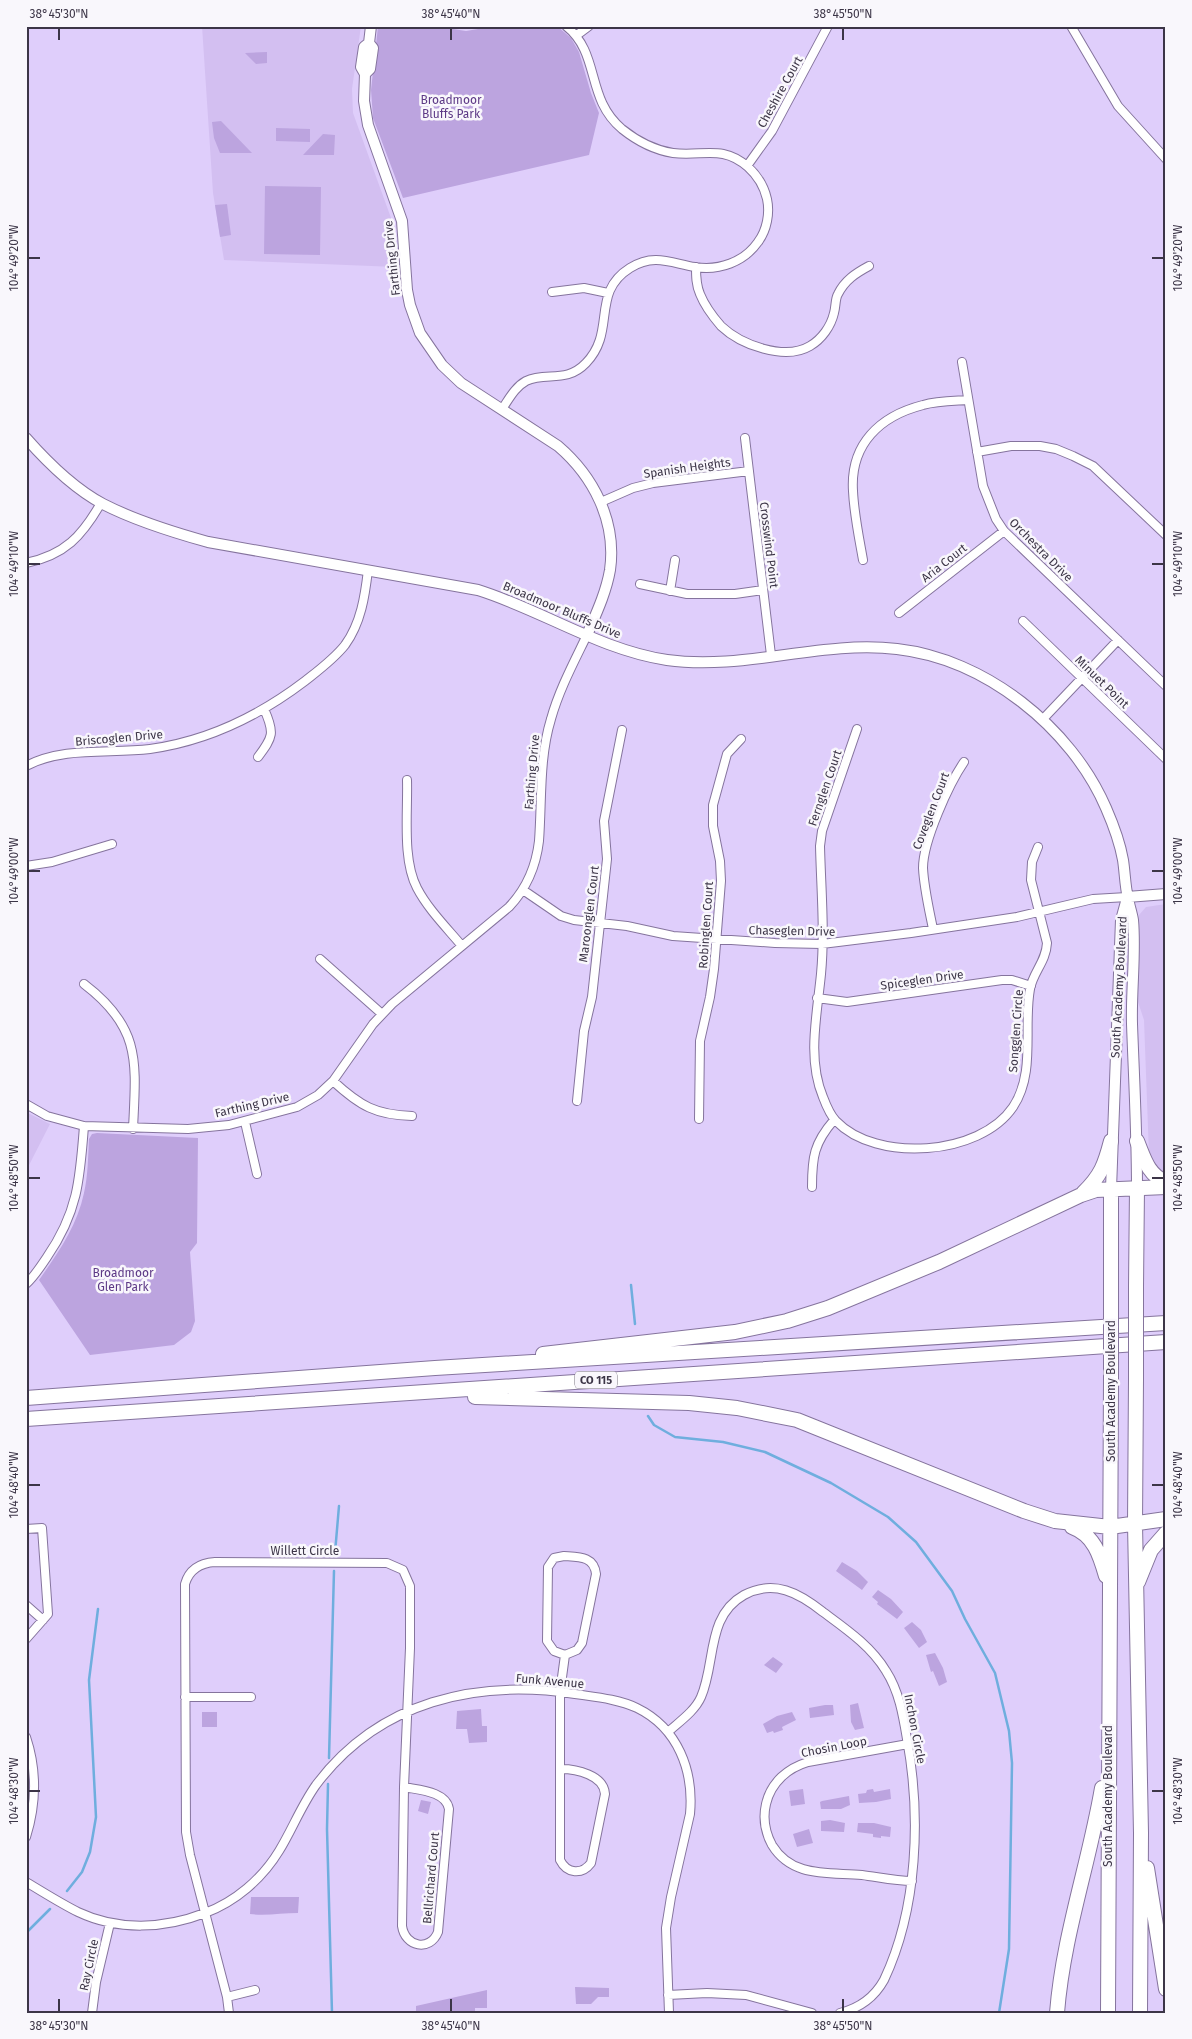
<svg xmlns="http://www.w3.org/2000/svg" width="1192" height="2039" font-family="'Fira Sans',sans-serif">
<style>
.built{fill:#d3bff1}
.green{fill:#bca4df}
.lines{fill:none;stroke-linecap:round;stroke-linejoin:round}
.stream{stroke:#6faede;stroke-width:2.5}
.street-casing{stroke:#85749d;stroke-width:10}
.secondary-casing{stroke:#85749d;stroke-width:12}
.highway-casing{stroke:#85749d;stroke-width:16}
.street{stroke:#fff;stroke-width:8}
.secondary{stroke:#fff;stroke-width:10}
.highway{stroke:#fff;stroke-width:14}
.highway-bridge-casing{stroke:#85749d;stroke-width:16;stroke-linecap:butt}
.highway-bridge{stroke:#fff;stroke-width:14}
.ticks{fill:none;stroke:#3c3547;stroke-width:2}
.labels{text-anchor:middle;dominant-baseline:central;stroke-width:5;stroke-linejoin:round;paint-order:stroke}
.shield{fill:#f9f7fc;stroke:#756f7d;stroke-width:1}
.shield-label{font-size:11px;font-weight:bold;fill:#3c3547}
.street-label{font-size:12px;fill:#3c3547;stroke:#f9f7fc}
.park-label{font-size:12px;fill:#5d3986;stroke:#f9f7fc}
.neatline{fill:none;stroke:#3c3547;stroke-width:2}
.ticks-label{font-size:12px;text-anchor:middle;fill:#3c3547}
</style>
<rect width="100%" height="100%" fill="#dfcefb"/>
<!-- built -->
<path class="built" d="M202 26H361L352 89 353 113 395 229 396 267 224 260 213 193Z
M1166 904V1175L1156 1169 1149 1155 1144 1020 1138 1002 1139 915 1146 907Z
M26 1112 50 1124 26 1171Z"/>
<!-- green -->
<path class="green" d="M378 26H433L466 31 496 26H557L571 38 579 52 591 93 599 113 589 155 403 198 373 118 371 90Z
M267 52V63L256 64 245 53Z
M221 121 252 153H220L214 138 212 122Z
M276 128 310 129V142L276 141Z
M323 134 335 135 334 155H303Z
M265 186 321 187 320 255 264 254Z
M227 204 231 235 220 237 215 205Z
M97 1133 198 1138 197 1243 190 1252 195 1321 191 1332 174 1345 90 1355 39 1280C58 1253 77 1226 84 1193 88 1176 88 1157 89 1139L92 1134Z
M842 1562 857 1571 868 1582 862 1590 836 1571Z
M878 1590 891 1599 903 1612 897 1619 877 1604 878 1602 872 1597Z
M912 1622 921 1630 927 1642 919 1648 904 1628Z
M935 1653 943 1668 947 1682 939 1686 933 1671 931 1672 926 1655Z
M773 1657 783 1664 776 1673 764 1665Z
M858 1703 864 1728 855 1730 851 1722 850 1705Z
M825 1705H833L834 1715 810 1718 809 1708Z
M481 1709 482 1726H487V1742L469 1743 467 1729H456L457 1711Z
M202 1712H217V1727H202Z
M792 1712 796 1720 782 1727 783 1730 774 1733 773 1731 767 1733 763 1724 777 1716Z
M803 1789 805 1804 791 1806 789 1791Z
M873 1789 874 1792 890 1789 891 1799 876 1802 859 1803 858 1794 866 1793 867 1790Z
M849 1796 850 1805 841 1809H821L820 1802 822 1801Z
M421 1800 431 1802 428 1814 418 1811Z
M830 1820 845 1823 844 1832 821 1831V1821Z
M858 1823H874L891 1827 890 1837 881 1836V1838L873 1837V1834L857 1832Z
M809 1829 813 1843 797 1847 793 1834Z
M251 1897H299L298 1913C282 1913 266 1916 250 1914Z
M575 1987 609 1988V1997H598L591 2004H576Z
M487 1990V2008H475V2013H416V2006Z"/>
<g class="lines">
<!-- stream -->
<path class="stream" d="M631 1285 635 1324
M648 1416 654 1425 675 1437 723 1442 765 1452 831 1483 888 1517 916 1542 952 1591 965 1619 995 1673 1009 1731 1012 1763 1009 1949 999 2013
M335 1553 339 1506
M329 1758 334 1571
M328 1784 327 1829 332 2013
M67 1891 82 1872 90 1852 96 1817 89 1680 98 1609
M26 1933 50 1909"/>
<!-- street casing -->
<g class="street-casing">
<path id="street" d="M1071 26 1118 106 1166 159
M577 35 589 26
M747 166 772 131 828 26
M696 267C696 276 696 285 700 294 704 304 714 318 721 326 741 345 785 361 810 346 822 339 831 326 834 313 836 306 835 299 838 294 845 280 856 273 869 266
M552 292 584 288 608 293
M962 362 983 486 996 519 1004 531 1166 686
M502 409C509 399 515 387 526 381 546 371 566 384 586 363 617 331 590 293 630 268 654 253 671 263 695 267 719 271 744 262 758 242 767 230 770 213 767 199 764 186 758 176 748 167 722 144 702 157 673 153 654 150 637 141 622 129 585 98 601 54 566 26
M745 438 771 655
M977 452 1011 446H1040L1056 449 1073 456 1093 466 1166 535
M601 502 633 488 653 483 749 471
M863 560C859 537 854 514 853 491 850 444 880 416 923 405 937 401 954 401 968 400
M26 563C65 555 82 536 101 503
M640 584 687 594H735L763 590
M670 591 675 560
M899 613 1004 531
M1023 621 1166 759
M1043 719 1118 640
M857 729 822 831 820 846C821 888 825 932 821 974 817 1015 807 1059 823 1097 826 1105 830 1115 836 1121 876 1163 980 1156 1013 1107 1036 1073 1023 1027 1030 989 1033 972 1046 962 1047 943L1031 880 1032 862 1038 847
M258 757C273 737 275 733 264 709
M26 766C64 746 109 754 150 749 208 741 259 716 305 681 319 670 334 659 345 645 361 623 365 596 368 570
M407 780C408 813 402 859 417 888 428 909 446 927 462 946
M26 866 52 862 112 844
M523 890 561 916 574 920 627 926 673 936 775 943 822 944 911 933 1017 917 1093 899 1127 897
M933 929C929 909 924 888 923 868 923 841 949 784 964 762
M320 959 382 1014
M84 984C142 1028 136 1063 133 1129
M817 998 847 1002 1002 980H1012L1031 986
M333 1081C360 1106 376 1115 412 1116
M577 1101 584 1031 592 997 607 859 604 821 622 730
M26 1104 47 1116 84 1126 188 1129 229 1125 297 1107 318 1095 333 1081 373 1024 392 1004 509 907C527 888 536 867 539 841 542 801 539 758 551 719 559 690 574 662 587 635
M699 1119 700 1041 710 997 714 969 721 881 720 861 713 826V805L727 754 741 739
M245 1122 257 1174
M812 1187C812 1157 814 1143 834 1120
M26 1284C34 1277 41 1266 47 1257 78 1212 80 1179 84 1126
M26 1529 42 1528 48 1614 26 1639
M564 1556C579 1557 594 1556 596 1574L582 1643 577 1650 565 1655 554 1651 547 1641 548 1567 554 1558Z
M26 1605 43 1620
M185 1697H251
M668 1732C679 1722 695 1711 701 1697 716 1663 706 1616 744 1595 774 1579 799 1593 823 1612 846 1629 871 1646 886 1671 899 1691 903 1715 907 1739 921 1816 918 1908 884 1980 874 1998 860 2008 840 2013
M26 1737C37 1770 36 1805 26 1837
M908 1744 808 1762C788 1768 771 1782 766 1804 763 1817 765 1832 772 1845 792 1878 828 1872 862 1875 878 1877 895 1881 912 1881
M561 1769C576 1769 604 1775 605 1794L591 1863C582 1875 567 1874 560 1860V1692L565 1655
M26 1882C43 1892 60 1903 78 1912 118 1931 164 1929 205 1913 235 1902 262 1879 279 1851 292 1830 301 1806 316 1785 379 1701 476 1679 575 1694 595 1697 618 1699 637 1708 678 1728 694 1771 690 1814L671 1897 666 1928 669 2013
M668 1995 707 1993 746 1995 812 2013
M227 1997 255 1990
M92 2013 96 1982 110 1923
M229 2013 227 1997 190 1855 186 1832 185 1584C189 1570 200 1563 215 1562L387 1563 403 1570 410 1586V1648L404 1787C418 1790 446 1791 449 1809L438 1932C430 1952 405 1947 402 1926L404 1787"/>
</g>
<!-- secondary casing -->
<g class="secondary-casing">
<path id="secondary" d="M369 43 364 47 361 67 365 74 364 101 368 125 402 221 407 290 410 305 420 333 442 365 461 383 558 446C593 476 617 521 610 570 606 593 596 614 587 635
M365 74 370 69 373 48 369 43 371 26
M26 438C48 463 73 488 103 504 136 521 172 532 208 542L478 590C542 610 600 650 667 660 744 671 820 640 897 649 985 659 1071 727 1106 808 1113 824 1120 843 1123 860 1125 873 1125 886 1128 898 1129 905 1132 913 1133 920 1136 953 1131 990 1132 1024 1134 1079 1137 1133 1137 1188
M1127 897 1166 894
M1111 1189 1121 920 1127 898"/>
</g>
<!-- highway casing -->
<g class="highway-casing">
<path id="highway" d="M1137 1141C1144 1158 1148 1175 1166 1182
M1111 1189V1288
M1083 1193C1101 1176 1105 1164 1111 1141
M1136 1287 1137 1188
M543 1354 735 1332 787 1321 828 1308 939 1262 1081 1195 1096 1190 1166 1187
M1136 1379 1135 1524 1141 1833 1140 2013
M475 1397 689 1403 737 1408 797 1420 1024 1511 1055 1521 1110 1527 1166 1519
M26 1398 435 1368 1166 1323
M26 1419 1166 1342
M1072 1527C1094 1535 1100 1555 1106 1576
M1138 1582 1151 1550 1166 1533
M1147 1868 1166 1989
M1057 2013C1063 1936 1089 1864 1102 1788
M1108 2013 1111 1379"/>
</g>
<!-- street -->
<use href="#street" class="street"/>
<!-- secondary -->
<use href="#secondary" class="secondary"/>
<!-- highway -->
<use href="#highway" class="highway"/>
<!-- highway-bridge casing -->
<g class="highway-bridge-casing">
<path id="highway-bridge" d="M1136 1287V1379
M1111 1288V1379"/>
</g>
<!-- highway-bridge -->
<use href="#highway-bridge" class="highway-bridge"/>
</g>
<!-- ticks -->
<path class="ticks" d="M59 28V40M451 28V40M843 28V40M28 258H40M1152 258H1164M28 564H40M1152 564H1164M28 871H40M1152 871H1164M28 1178H40M1152 1178H1164M28 1485H40M1152 1485H1164M28 1791H40M1152 1791H1164M59 1999V2012M451 1999V2012M843 1999V2012"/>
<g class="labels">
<!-- shield labels -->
<rect class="shield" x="575" y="1371.5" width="42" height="17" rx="4"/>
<g class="shield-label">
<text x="596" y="1380">CO 115</text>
</g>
<!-- street labels -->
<g class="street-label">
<text transform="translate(780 92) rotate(-61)">Cheshire Court</text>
<text transform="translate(392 258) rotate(-96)">Farthing Drive</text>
<text transform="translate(687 468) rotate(-8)">Spanish Heights</text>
<text transform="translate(769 545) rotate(83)">Crosswind Point</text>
<text transform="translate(1041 550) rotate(45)">Orchestra Drive</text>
<text transform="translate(944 563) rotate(-38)">Aria Court</text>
<text transform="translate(562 610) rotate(23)">Broadmoor Bluffs Drive</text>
<text transform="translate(1102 682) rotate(44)">Minuet Point</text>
<text transform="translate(119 738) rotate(-5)">Briscoglen Drive</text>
<text transform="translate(532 772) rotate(-85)">Farthing Drive</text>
<text transform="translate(825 788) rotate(-71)">Fernglen Court</text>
<text transform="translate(931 811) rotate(-69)">Coveglen Court</text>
<text transform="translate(589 914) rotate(-83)">Maroonglen Court</text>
<text transform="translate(706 925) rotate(-86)">Robinglen Court</text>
<text transform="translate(792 931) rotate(1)">Chaseglen Drive</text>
<text transform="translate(922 980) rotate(-8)">Spiceglen Drive</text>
<text transform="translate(1119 987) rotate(-87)">South Academy Boulevard</text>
<text transform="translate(1016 1031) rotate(-86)">Songglen Circle</text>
<text transform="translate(252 1105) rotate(-13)">Farthing Drive</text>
<text transform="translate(1111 1391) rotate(-90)">South Academy Boulevard</text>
<text x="305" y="1551">Willett Circle</text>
<text transform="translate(550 1681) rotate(5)">Funk Avenue</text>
<text transform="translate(915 1729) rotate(79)">Inchon Circle</text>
<text transform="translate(834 1747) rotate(-11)">Chosin Loop</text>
<text transform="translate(1108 1796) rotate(-90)">South Academy Boulevard</text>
<text transform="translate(431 1878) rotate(-85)">Bellrichard Court</text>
<text transform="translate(89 1965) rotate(-78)">Ray Circle</text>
</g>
<!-- park labels -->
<g class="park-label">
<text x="451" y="100">Broadmoor<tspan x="451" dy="14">Bluffs Park</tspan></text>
<text x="123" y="1273">Broadmoor<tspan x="123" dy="14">Glen Park</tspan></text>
</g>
</g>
<!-- border -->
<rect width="1192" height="2039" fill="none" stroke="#f9f7fc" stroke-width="55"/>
<rect x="28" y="28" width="1136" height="1984" class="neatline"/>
<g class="ticks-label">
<text x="59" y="18">38°45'30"N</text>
<text x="451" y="18">38°45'40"N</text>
<text x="843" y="18">38°45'50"N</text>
<text transform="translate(1178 258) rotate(-90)" y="4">104°49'20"W</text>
<text transform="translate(14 258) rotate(-90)" y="4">104°49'20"W</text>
<text transform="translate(14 564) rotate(-90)" y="4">104°49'10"W</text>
<text transform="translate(1178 564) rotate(-90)" y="4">104°49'10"W</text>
<text transform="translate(1178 871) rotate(-90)" y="4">104°49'00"W</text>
<text transform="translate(14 871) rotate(-90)" y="4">104°49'00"W</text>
<text transform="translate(1178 1178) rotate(-90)" y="4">104°48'50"W</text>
<text transform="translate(14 1178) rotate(-90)" y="4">104°48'50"W</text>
<text transform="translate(14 1485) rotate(-90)" y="4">104°48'40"W</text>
<text transform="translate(1178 1485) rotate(-90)" y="4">104°48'40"W</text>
<text transform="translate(1178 1791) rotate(-90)" y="4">104°48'30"W</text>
<text transform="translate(14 1791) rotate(-90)" y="4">104°48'30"W</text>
<text x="59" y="2030">38°45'30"N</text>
<text x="451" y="2030">38°45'40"N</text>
<text x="843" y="2030">38°45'50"N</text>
</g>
</svg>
